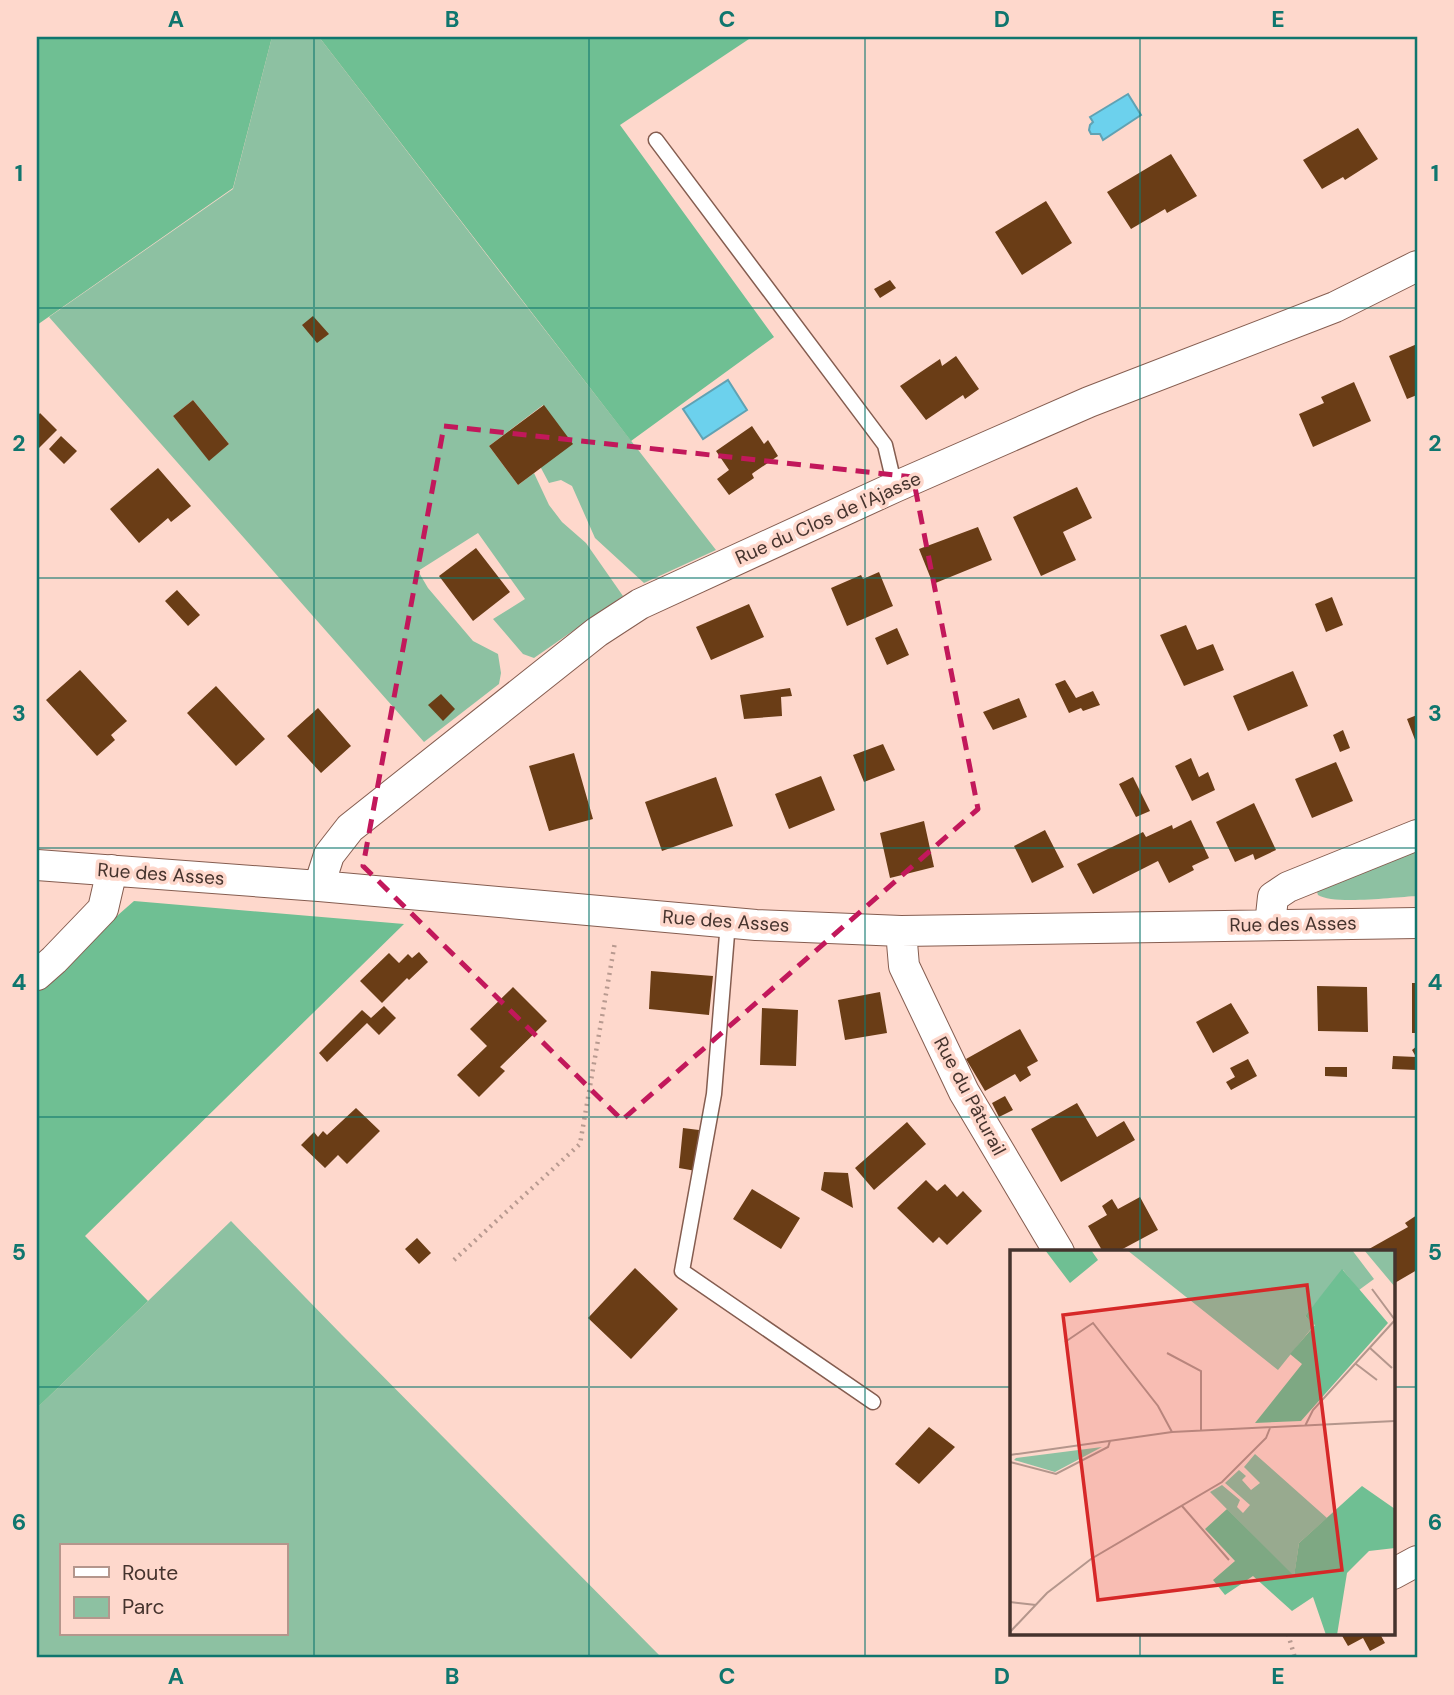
<svg xmlns="http://www.w3.org/2000/svg" width="1454" height="1695" font-family="'DM Sans',sans-serif">
<style>
.green{fill:#8dc1a2;fill-rule:evenodd}
.forest{fill:#6fbf93}
.water{fill:#6cd1ed;stroke:#60a2b3;stroke-width:2}
.building{fill:#6a3d16}
.lines{fill:none;stroke-linecap:round;stroke-linejoin:round}
.service-casing{stroke:#855d50;stroke-width:17}
.minor-casing{stroke:#855d50;stroke-width:32}
.path{stroke:#b89a90;stroke-width:4.5;stroke-dasharray:2 5;stroke-linecap:butt}
.service{stroke:#fff;stroke-width:14}
.minor{stroke:#fff;stroke-width:30}
.marked{fill:none;stroke:#c2185b;stroke-width:5;stroke-dasharray:14 9;stroke-linejoin:round}
.grid{fill:none;stroke:#0f766e;stroke-width:2;stroke-opacity:0.55}
.labels{text-anchor:middle;dominant-baseline:central;stroke-width:7;stroke-linejoin:round;paint-order:stroke}
.street-label{font-size:19px;fill:#45332d;stroke:#fed8cc}
.inset-road{fill:none;stroke:#b4968c;stroke-width:2}
.view{fill:#d62828;fill-opacity:0.15;stroke:#d62828;stroke-width:3.5}
.inset-edge{fill:none;stroke:#45332d;stroke-width:3.5}
.neatline{fill:none;stroke:#0f766e;stroke-width:2.5}
.grid-label{font-size:23px;text-anchor:middle;font-weight:bold;fill:#0f766e}
</style>
<rect width="100%" height="100%" fill="#fed8cc"/>
<!-- green -->
<path class="green" d="M272 37H319L506 280 716 550 644 583 595 538 572 486 561 480 549 483 541 468 543 405 489 446 518 485 534 473 549 505 562 522 586 543 623 596 534 658 523 654 493 619 525 599 478 533 418 571 428 588 473 641 498 654 501 673 499 684 424 742 49 317 233 189ZM193 400 229 444 209 460 173 416Z
M1417 845V896C1396 897 1333 905 1318 895L1315 886Z
M231 1221 342 1335 662 1658H37V1408ZM61 1546H285V1634H61Z"/>
<!-- forest -->
<path class="forest" d="M37 37H272L233 188 37 325Z
M319 37H752L620 125 774 337 631 441Z
M134 901 404 924 85 1236 148 1301 37 1408V986Z"/>
<!-- water -->
<path class="water" d="M1128 94 1141 115 1103 140 1100 134H1091L1089 130 1090 125 1093 122 1090 117Z
M728 380 747 410 703 439 683 409Z"/>
<!-- building -->
<path class="building" d="M1358 128 1378 159 1345 180 1343 177 1322 189 1303 160Z
M1171 154 1197 196 1167 213 1165 209 1131 229 1107 192Z
M1046 201 1072 243 1022 275 995 232Z
M890 280 896 288 880 298 874 289Z
M313 316 329 334 317 343 302 325Z
M1417 344V395L1407 399 1389 356Z
M956 356 979 389 965 399 963 395 926 420 900 386 940 359 942 366Z
M1354 382 1371 421 1313 447 1299 414 1324 403 1321 397Z
M193 400 229 444 209 461 173 416Z
M544 405 573 444 518 485 489 446Z
M40 413 57 430 39 448 37 446V417Z
M752 426 764 444 768 440 778 456 753 473 752 474 754 478 729 495 717 479 729 470 716 451Z
M61 436 77 451 64 464 49 449Z
M158 468 191 506 171 522 168 518 139 543 110 509Z
M1077 487 1092 518 1063 532 1076 560 1041 576 1013 517Z
M978 527 992 560 933 584 919 549Z
M476 548 510 592 473 621 439 576Z
M879 572 893 606 847 626 831 588 861 575 863 579Z
M177 590 200 615 188 626 165 601Z
M1332 597 1343 625 1326 632 1315 604Z
M749 604 764 637 711 660 696 627Z
M1186 625 1197 650 1213 644 1224 670 1184 686 1160 635Z
M897 628 909 655 887 665 875 638Z
M80 670 127 721 111 735 115 740 97 756 46 700Z
M1293 671 1308 706 1248 731 1233 696Z
M1065 680 1076 698 1093 691 1100 705 1083 711 1081 708 1069 713 1055 684Z
M216 686 265 739 236 766 187 713Z
M790 688 792 696 781 697 782 716 744 719 740 695Z
M441 694 455 709 443 721 428 705Z
M1019 698 1027 717 993 730 983 712Z
M318 708 351 746 321 773 287 736Z
M1417 715V745L1407 719Z
M1343 730 1350 748 1340 752 1333 735Z
M883 744 895 770 864 782 853 755Z
M574 753 593 819 549 831 529 766Z
M1191 758 1199 777 1208 772 1215 790 1192 801 1175 766Z
M1336 762 1353 801 1312 818 1295 779Z
M821 776 835 810 789 829 775 794Z
M716 777 733 826 662 851 645 802Z
M1133 777 1150 811 1136 817 1119 784Z
M1254 803 1276 850 1255 860 1253 854 1235 862 1216 822Z
M1191 820 1209 858 1192 866 1194 870 1169 883 1158 861 1093 894 1077 864 1143 832 1146 837 1172 825 1173 829Z
M924 821 934 867 890 878 880 833Z
M1045 830 1064 867 1032 883 1014 846Z
M419 952 428 962 409 980 407 978 382 1003 360 981 389 953 399 963 408 954 412 958Z
M651 971 713 976 709 1015 649 1009Z
M1412 983H1417V1033H1412Z
M1317 986 1367 987 1368 1032 1318 1031Z
M513 987 547 1021 500 1067 505 1071 479 1097 457 1075 487 1046 470 1029Z
M880 992 887 1033 845 1040 838 1000Z
M1231 1003 1249 1033 1213 1053 1196 1022Z
M384 1006 396 1018 379 1035 367 1023 327 1062 319 1053 362 1010 371 1018Z
M762 1008 798 1010 796 1066 760 1065Z
M1020 1029 1038 1061 1027 1067 1031 1075 1020 1082 1015 1074 985 1091 966 1059Z
M1417 1046V1070L1392 1069 1393 1056 1416 1057 1412 1050Z
M1248 1059 1257 1076 1231 1090 1226 1082 1235 1077 1230 1068Z
M1325 1067H1347V1077L1325 1076Z
M1005 1096 1013 1110 999 1117 992 1103Z
M1077 1103 1097 1137 1124 1121 1135 1140 1061 1182 1031 1129Z
M356 1108 380 1131 347 1164 338 1155 325 1168 301 1145 314 1132 318 1137 323 1131 327 1135Z
M907 1122 926 1144 874 1190 855 1168Z
M683 1128 699 1130 696 1171 679 1168Z
M824 1172 848 1173 853 1208 821 1190Z
M926 1180 937 1191 945 1184 957 1197 963 1191 982 1211 947 1245 939 1237 933 1243 897 1208Z
M752 1189 800 1218 781 1249 733 1219Z
M1140 1197 1158 1230 1117 1252H1103L1088 1226 1107 1215 1102 1206 1112 1199 1118 1209Z
M1417 1215V1270L1393 1284V1252H1371L1369 1249 1408 1227 1405 1223Z
M417 1238 431 1253 419 1264 405 1249Z
M635 1268 678 1309 631 1359 588 1318Z
M929 1427 955 1447 919 1484 895 1464Z
M1341 1634H1380L1385 1643 1370 1651 1363 1638 1348 1646Z"/>
<g class="lines">
<!-- service casing -->
<g class="service-casing">
<path id="service" d="M656 140 885 445 895 487
M728 922 714 1094 682 1271 873 1402"/>
</g>
<!-- minor casing -->
<g class="minor-casing">
<path id="minor" d="M37 865 319 886 756 925 901 931 1417 923
M319 886 329 855 350 828 597 632 640 604 895 487 1089 402 1335 307 1417 266
M1270 925 1273 897 1288 887 1417 835
M901 931 904 966 964 1092 1059 1252
M37 975 54 960 103 909 112 870
M1393 1574 1417 1561"/>
</g>
<!-- path -->
<path class="path" d="M454 1260 580 1144 615 942
M1288 1634 1295 1658"/>
<!-- service -->
<use href="#service" class="service"/>
<!-- minor -->
<use href="#minor" class="minor"/>
</g>
<!-- marked area -->
<path class="marked" d="M444 426 913 477 978 809 622 1120 363 866Z"/>
<!-- grid -->
<path class="grid" d="M314 37V1658M589 37V1658M865 37V1658M1140 37V1252M37 308H1417M37 578H1417M37 848H1417M37 1117H1417M37 1387H1011M1393 1387H1417M1140 1634V1658"/>
<g class="labels">
<!-- street labels -->
<g class="street-label">
<text transform="translate(828 518) rotate(-24)">Rue du Clos de l'Ajasse</text>
<text transform="translate(161 874) rotate(4)">Rue des Asses</text>
<text transform="translate(726 921) rotate(4)">Rue des Asses</text>
<text transform="translate(1293 924) rotate(-1)">Rue des Asses</text>
<text transform="translate(970 1096) rotate(62)">Rue du Pâturail</text>
</g>
</g>
<!-- overview -->
<g transform="translate(1010 1250)">
<rect width="385" height="385" fill="#fed8cc"/>
<path d="M117 0H342L364 29 349 40 333 20 295 66 305 74 268 120ZM354 0H385V37ZM92 197 45 222 4 210 6 208ZM245 204 317 268 289 293 284 327 200 242 212 235 230 250 227 257 233 263 240 255 215 233 229 220 236 226 232 230 241 240 250 233 234 217Z" fill="#8dc1a2"/>
<path d="M35 0H81L88 10 60 33ZM332 19 378 73 291 171 245 173 292 114 280 104 305 75 295 66ZM352 236 385 259V298L359 301 337 323 327 385H316L303 347 282 361 243 326 215 345 203 330 225 311 195 279 217 259 284 326 289 293Z" fill="#6fbf93"/>
<path class="inset-road" d="M362 39 385 70M55 92 83 73 148 156 162 182M360 98 382 118M157 103 191 121V180M346 114 367 130M295 176 303 160 385 70M0 205 162 182 385 171M0 212 46 224 98 197 100 191M172 256 219 310M0 352 26 355M0 382 37 343 81 309 212 232 256 188 260 178"/>
<path class="view" d="M297 35 332 320 88 350 53 65Z"/>
<rect width="385" height="385" class="inset-edge"/>
</g>
<!-- border -->
<rect width="1454" height="1695" fill="none" stroke="#fed8cc" stroke-width="77"/>
<!-- legend -->
<rect x="60" y="1544" width="228" height="91" fill="#fed8cc" stroke="#b4968c" stroke-width="2"/>
<rect x="74" y="1567" width="35" height="10" fill="#ffffff" stroke="#b4968c" stroke-width="2"/>
<text x="122" y="1580" font-size="21" fill="#45332d">Route</text>
<rect x="74" y="1597" width="35" height="21" fill="#8dc1a2" stroke="#b4968c" stroke-width="2"/>
<text x="122" y="1614" font-size="21" fill="#45332d">Parc</text>
<rect x="38" y="38" width="1378" height="1618" class="neatline"/>
<g class="grid-label">
<text x="176" y="27">A</text>
<text x="452" y="27">B</text>
<text x="727" y="27">C</text>
<text x="1002" y="27">D</text>
<text x="1278" y="27">E</text>
<text x="19" y="181">1</text>
<text x="1435" y="181">1</text>
<text x="19" y="451">2</text>
<text x="1435" y="451">2</text>
<text x="19" y="721">3</text>
<text x="1435" y="721">3</text>
<text x="19" y="990">4</text>
<text x="1435" y="990">4</text>
<text x="19" y="1260">5</text>
<text x="1435" y="1260">5</text>
<text x="19" y="1530">6</text>
<text x="1435" y="1530">6</text>
<text x="176" y="1684">A</text>
<text x="452" y="1684">B</text>
<text x="727" y="1684">C</text>
<text x="1002" y="1684">D</text>
<text x="1278" y="1684">E</text>
</g>
</svg>
